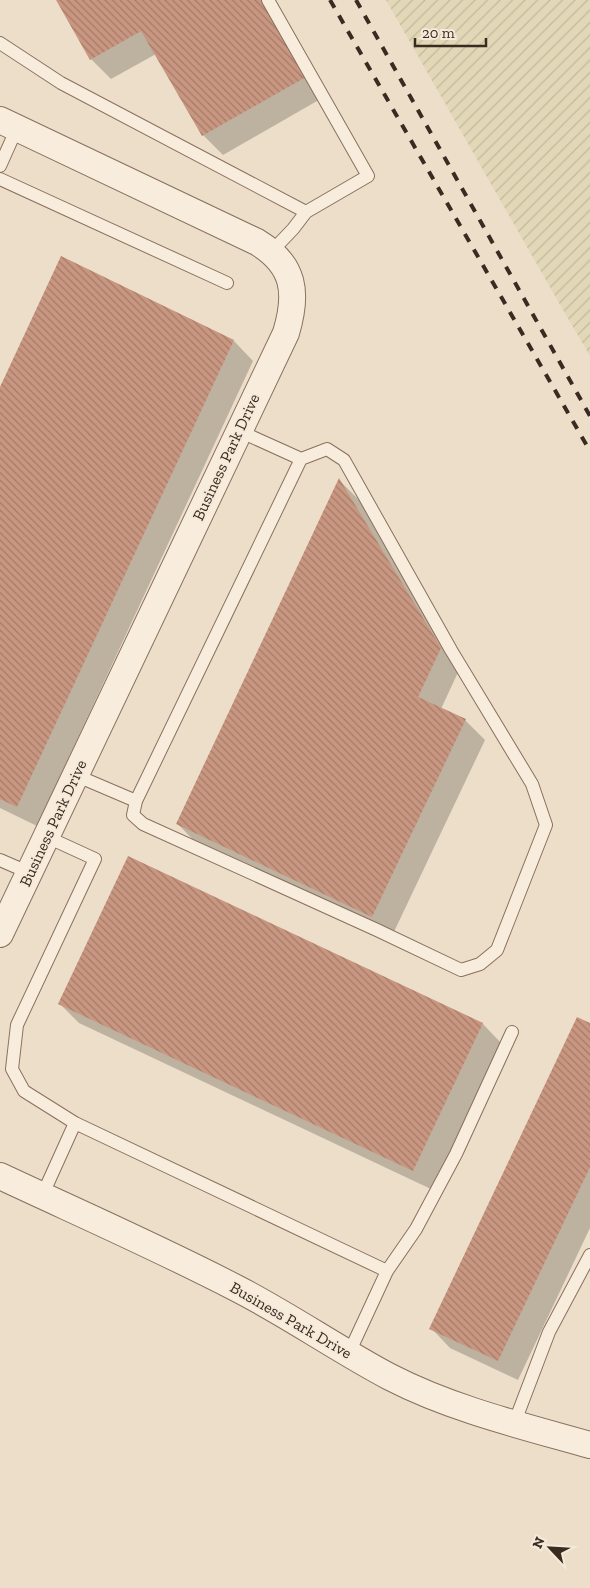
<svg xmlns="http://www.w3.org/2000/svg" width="590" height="1588" font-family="'Zilla Slab',serif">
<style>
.farmland{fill:url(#farmland-furrows)}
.shadow{fill:#0003}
.building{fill:url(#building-back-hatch)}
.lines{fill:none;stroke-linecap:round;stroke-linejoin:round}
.lane-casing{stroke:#89705e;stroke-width:14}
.street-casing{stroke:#89705e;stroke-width:28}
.lane{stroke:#f8eddc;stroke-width:12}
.street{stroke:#f8eddc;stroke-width:26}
.rail{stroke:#3a2b21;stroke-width:4;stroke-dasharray:9 9;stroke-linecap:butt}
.labels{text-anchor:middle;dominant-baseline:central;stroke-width:4;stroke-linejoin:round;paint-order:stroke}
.street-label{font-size:16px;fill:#3a2b21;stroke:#f5ead9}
</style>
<defs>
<pattern id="farmland-furrows" width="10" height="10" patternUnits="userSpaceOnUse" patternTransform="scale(1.25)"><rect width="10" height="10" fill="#e2d7b7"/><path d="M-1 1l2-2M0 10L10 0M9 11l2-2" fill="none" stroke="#c3b99d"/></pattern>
<pattern id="building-back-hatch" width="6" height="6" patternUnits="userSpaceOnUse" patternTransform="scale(1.25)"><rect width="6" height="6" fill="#c99781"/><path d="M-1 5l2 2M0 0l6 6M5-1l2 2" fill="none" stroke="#a47b69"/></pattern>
</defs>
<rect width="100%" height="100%" fill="#eddec9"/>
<!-- farmland -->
<path class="farmland" d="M386 0H590V356L559 303Z"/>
<!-- shadow -->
<path class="shadow" d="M57 0H269L324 97 223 155 203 135 156 54 111 79 91 59Z
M61 257 234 341 253 361 37 826 0 808V390Z
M340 481 359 500 460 668 441 709 465 720 485 740 392 936 197 844 178 824Z
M129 858 483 1024 502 1044 433 1190 79 1023 59 1003Z
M590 1024V1228L518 1380 450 1348 431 1328Z"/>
<!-- building -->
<path class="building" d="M56 0H261L306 77 202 136 141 31 90 60Z
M61 256 234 340 17 807 0 799V387Z
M339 478 441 648 418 697 466 719 372 917 176 824Z
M128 856 483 1023 413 1171 58 1004Z
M577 1017 590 1023V1167L498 1361 429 1329Z"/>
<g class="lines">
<!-- lane casing -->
<g class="lane-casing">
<path id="lane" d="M0 43 61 83 306 212 368 176 268 0
M0 166 17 128
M0 179 227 283
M272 251 293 229 306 212
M75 775 136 801 301 459 239 431
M136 801 133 815 143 824 377 930 461 970 480 964 497 950 546 825 532 784 451 650 344 460 327 449 301 459
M47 837 95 859 17 1025 12 1069 24 1091 75 1123
M0 860 30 873
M42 1196 75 1123 387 1271 349 1353
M387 1271 416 1229 456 1154 512 1032
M514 1424 549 1332 590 1255"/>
</g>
<!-- street casing -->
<g class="street-casing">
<path id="street" d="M0 120 257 242C295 265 298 293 286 333L0 934
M0 1176C79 1213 159 1248 236 1288 289 1315 337 1349 390 1377 452 1409 523 1426 590 1445"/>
</g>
<!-- lane -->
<use href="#lane" class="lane"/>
<!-- street -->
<use href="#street" class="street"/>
<!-- rail -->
<path class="rail" d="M330 0 590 451
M356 0 590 416"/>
</g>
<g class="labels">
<!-- street labels -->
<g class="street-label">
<text transform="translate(226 457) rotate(-65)">Business Park Drive</text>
<text transform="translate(53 823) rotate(-65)">Business Park Drive</text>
<text transform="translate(291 1320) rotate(30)">Business Park Drive</text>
</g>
</g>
<!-- north arrow -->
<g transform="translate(550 1548) rotate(295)" stroke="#f5ead9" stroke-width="4" paint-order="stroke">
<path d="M0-4L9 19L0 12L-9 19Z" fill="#3a2b21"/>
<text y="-8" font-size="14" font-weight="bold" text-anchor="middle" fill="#3a2b21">N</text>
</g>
<!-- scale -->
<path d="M415 38v8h71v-8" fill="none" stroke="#3a2b21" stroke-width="2.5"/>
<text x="422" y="38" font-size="15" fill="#3a2b21" stroke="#f5ead9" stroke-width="4" paint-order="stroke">20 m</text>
</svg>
